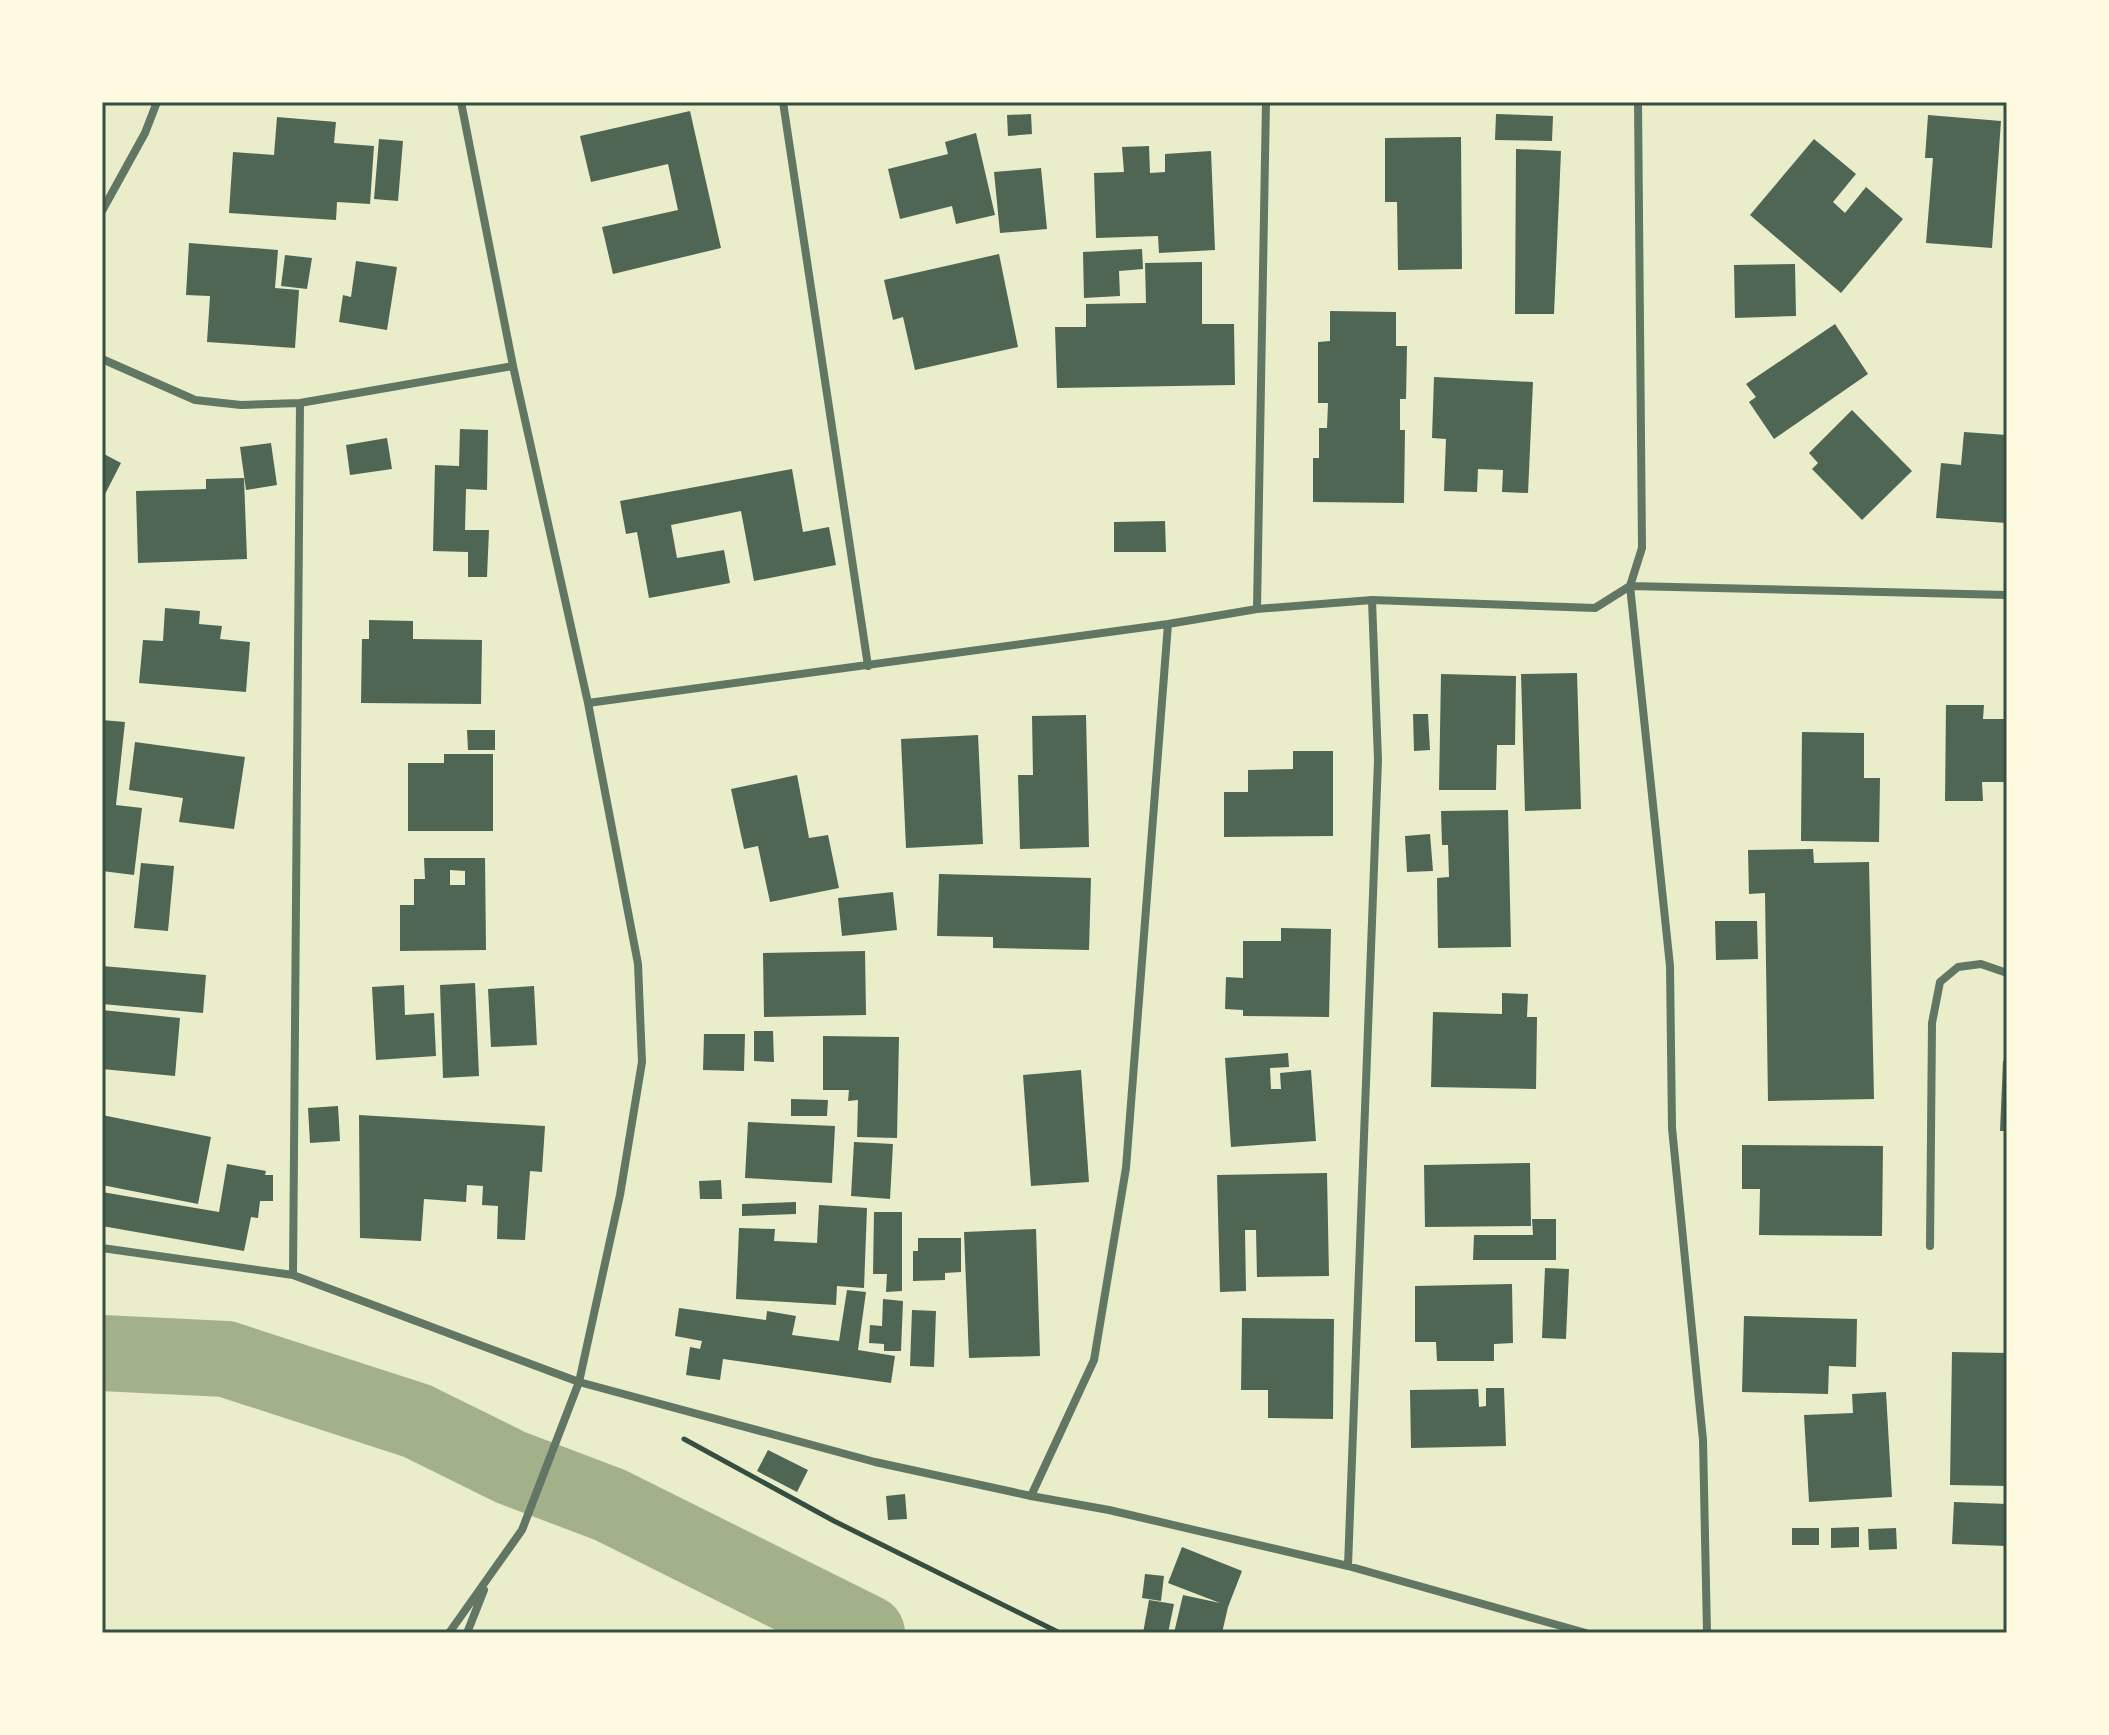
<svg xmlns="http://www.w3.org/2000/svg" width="2109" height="1735" font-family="Rubik,sans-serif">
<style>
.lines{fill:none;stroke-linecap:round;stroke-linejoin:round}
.river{stroke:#a3b18a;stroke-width:76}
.building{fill:#4f6655;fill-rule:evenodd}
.path{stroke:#344e41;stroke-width:5}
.minor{stroke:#617663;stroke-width:8}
.neatline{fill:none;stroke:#344e41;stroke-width:3}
</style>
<rect width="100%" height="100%" fill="#e9edc9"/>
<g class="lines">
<!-- river -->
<path class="river" d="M102 1353 226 1359 417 1421 510 1467 610 1505 867 1633"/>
</g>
<!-- building -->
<path class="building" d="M690 111 721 248 613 274 602 227 678 210 668 164 591 182 580 136Z
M1031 114 1032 134 1008 136 1007 115Z
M1496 114 1553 116 1552 141 1495 140Z
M1928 115 2001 121 1992 248 1926 243 1933 158H1925Z
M277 117 336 122 334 143 374 146 370 204 337 202 336 220 229 213 233 152 274 155Z
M976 133 995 215 956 224 952 206 900 219 888 169 948 154 945 142Z
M1461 137 1462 269 1398 270 1397 202H1385V138Z
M379 139 403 141 398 201 374 199Z
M1814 139 1856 174 1833 202 1845 213 1866 187 1903 219 1841 293 1750 215Z
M1149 146 1150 173 1165 172V154L1211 151 1215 250 1159 253 1158 236 1096 238 1094 173 1124 172 1122 147Z
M1516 149 1561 151 1554 314H1515Z
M1041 168 1047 229 1000 233 994 172Z
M189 243 278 250 275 288 299 290 295 348 207 342 210 296 186 295Z
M1142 249 1143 269 1119 271 1120 296 1084 298 1083 252Z
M999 254 1018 347 915 370 903 317 893 320 884 280Z
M285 255 312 258 307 289 281 286Z
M356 261 397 267 387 330 339 322 343 295 351 297Z
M1202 262V324H1234L1235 385 1057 388 1055 327H1086V304L1146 303 1145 263Z
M1795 264 1796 316 1735 318 1734 265Z
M1330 311 1396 312V346H1407L1406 399H1400V430H1405L1404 503 1313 502V458H1319V428H1327L1328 403H1318V342L1330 341Z
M1835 324 1868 374 1774 439 1749 402 1756 397 1746 384Z
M1434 377 1533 382 1528 493 1502 492 1503 470 1478 469 1477 492 1444 491 1446 439 1432 438Z
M1852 410 1912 471 1862 520 1812 469 1818 463 1809 453Z
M460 429 488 430 487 490 466 489 465 530H489L487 577H468V552L433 551 435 465 459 466Z
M1964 432 2007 435 2006 523 1936 518 1941 463 1961 465Z
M387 438 392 469 350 475 346 445Z
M271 443 277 485 246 490 240 447Z
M102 453 121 463 102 500Z
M792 469 803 532 829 527 836 565 754 581 741 511 671 525 677 558 724 550 730 583 649 598 637 532 626 534 620 501Z
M244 478 247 559 138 563 136 491 206 489V479Z
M1165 521 1166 552H1114V522Z
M165 608 200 611 199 624 222 626 220 639 250 642 246 692 139 683 143 640 163 641Z
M369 620 413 621V639L482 640 481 704 361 703 362 639H369Z
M1577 673 1581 809 1525 811 1521 674Z
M1441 674 1516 676 1515 745H1497L1496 790H1439Z
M1946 705H1984L1983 719H2007V782H1982L1983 801H1945Z
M1413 714H1428L1430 750 1414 751Z
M1086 715 1089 847 1020 849 1018 775H1033L1032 716Z
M102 720 125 722 116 805 142 808 134 875 102 871Z
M467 730H495V750H468Z
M1802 732 1864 733V778H1880L1879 842 1801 841Z
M978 735 983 844 906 848 901 739Z
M135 742 245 757 234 829 179 822 183 798 129 790Z
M1293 751H1333V836L1224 837V792H1248V770L1293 769Z
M444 754H493V831H408V763H444Z
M797 775 809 838 828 835 839 888 770 902 758 846 744 849 731 789Z
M1508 810 1511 947 1438 948 1437 878 1449 877 1448 845H1442L1441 811Z
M1430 834 1433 871 1407 872 1405 836Z
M1813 849 1814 863 1869 862 1874 1099 1768 1101 1765 893 1749 894 1748 850Z
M424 858H485L486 950 400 951V905H414V879H425ZM450 870 465 871V885H450Z
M141 863 174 866 168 931 134 928Z
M939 874 1091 878 1089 950 993 948V937L937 936Z
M893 892 897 930 842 936 838 898Z
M1715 921H1757L1758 959 1716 960Z
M1281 928 1331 929 1329 1017 1243 1016V1010L1225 1009 1226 977 1243 978V941H1281Z
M865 951 866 1015 764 1017 763 953Z
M102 966 206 975 203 1013 102 1004Z
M475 983 479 1076 443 1078 440 985Z
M404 985 405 1015 434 1013 436 1056 376 1060 372 987Z
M534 986 537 1045 491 1047 488 989Z
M1502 993 1528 994 1527 1017H1537L1536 1089 1431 1087 1433 1012 1502 1014Z
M102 1010 180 1018 175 1076 102 1069Z
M754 1031H773L774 1062 754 1061Z
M704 1034H745L744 1071 703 1070Z
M823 1036 899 1037 897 1138 857 1137 858 1100 848 1101 849 1090H823Z
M1288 1053 1289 1067 1270 1068 1271 1089H1281L1280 1073 1311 1070 1316 1141 1231 1147 1225 1058Z
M2003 1061H2007V1131H2000Z
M1081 1070 1089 1182 1031 1186 1023 1075Z
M791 1099 828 1100 827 1116H791Z
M338 1106 340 1141 310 1143 308 1108Z
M102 1115 211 1137 198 1204 102 1185Z
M359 1115 545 1126 542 1172 530 1171 525 1240 497 1239 498 1206 482 1205 483 1186 467 1185 466 1202 424 1199 421 1241 360 1238Z
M748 1122 835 1126 832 1183 745 1178Z
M854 1142 893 1144 890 1199 851 1196Z
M1742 1145 1883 1146 1882 1236 1759 1235 1760 1189H1742Z
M1530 1163 1531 1226 1425 1227 1424 1165Z
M227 1164 266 1171 265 1175H273V1201H260L258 1218 251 1217 244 1251 102 1226V1192L219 1212Z
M1327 1173 1329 1276 1257 1277 1256 1230H1245L1246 1291 1220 1292 1217 1175Z
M721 1180 722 1199H700L699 1181Z
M796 1202V1214L742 1216V1204Z
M819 1205 867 1208 864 1288 837 1286 836 1305 736 1299 739 1228 775 1229 774 1241 817 1243Z
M874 1212H902V1291L886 1292 887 1274H873Z
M1532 1219H1556V1260H1473L1474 1235H1533Z
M1036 1229 1040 1356 969 1358 964 1232Z
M918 1238H961V1272L945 1273V1280L913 1281V1251H918Z
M1545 1268 1569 1269 1566 1339 1542 1338Z
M1512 1284 1513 1343 1494 1344V1361H1437L1436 1342H1415V1286Z
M847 1290 866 1292 858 1350 895 1356 891 1383 723 1359 720 1380 686 1375 690 1347 700 1349 702 1341 675 1336 679 1308 766 1320 767 1311 796 1316 792 1335 839 1341Z
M883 1299 903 1301 901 1351H884V1344L869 1343 870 1325 882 1326Z
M912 1310 936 1311 934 1367 910 1366Z
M1744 1316 1857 1319 1856 1367 1829 1366 1828 1394 1742 1392Z
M1242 1318 1334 1319 1333 1419 1268 1418V1390H1241Z
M1952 1352 2007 1353V1486L1950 1485Z
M1486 1388H1504L1506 1446 1411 1448 1410 1390 1478 1389 1479 1407 1486 1406Z
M1886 1392 1892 1497 1809 1502 1804 1415 1853 1413 1852 1394Z
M768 1450 808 1470 797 1492 757 1471Z
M905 1494 907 1519 888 1520 886 1496Z
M1954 1502 2007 1504V1546L1952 1544Z
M1859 1527V1547L1831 1548V1528Z
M1792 1528H1819V1545H1792Z
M1896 1528 1897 1549 1869 1550 1868 1529Z
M1182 1547 1242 1571 1228 1607 1222 1633H1174L1183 1595 1220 1603 1168 1583Z
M1145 1574 1164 1576 1161 1601 1142 1598Z
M1149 1600 1174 1604 1168 1633H1143Z"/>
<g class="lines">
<!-- path -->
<path class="path" d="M684 1439 834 1521 1060 1633"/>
<!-- minor -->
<path class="minor" d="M783 102 868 666
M102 211 145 133 157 102
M102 359 195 400 241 405 300 403 513 366
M1257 609 1266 102
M588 703 1168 624 1257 609 1372 600 1595 608 1630 586 1642 548 1638 102
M1930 1246 1932 1023 1940 982 1958 967 1981 964 2007 973
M102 1248 293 1275 579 1382 875 1462 1031 1496 1109 1510 1348 1566 1586 1633
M293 1275 300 403
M1031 1496 1094 1360 1126 1168 1168 624
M1348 1566 1378 760 1372 600
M449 1633 522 1530 579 1382 620 1195 642 1062 638 964 588 703 513 366 461 102
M467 1633 484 1590
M1707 1633 1703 1440 1672 1128 1670 966 1630 586 2007 595"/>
</g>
<!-- border -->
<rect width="2109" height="1735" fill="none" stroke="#fefae0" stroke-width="208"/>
<rect x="104" y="104" width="1901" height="1527" class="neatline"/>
</svg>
